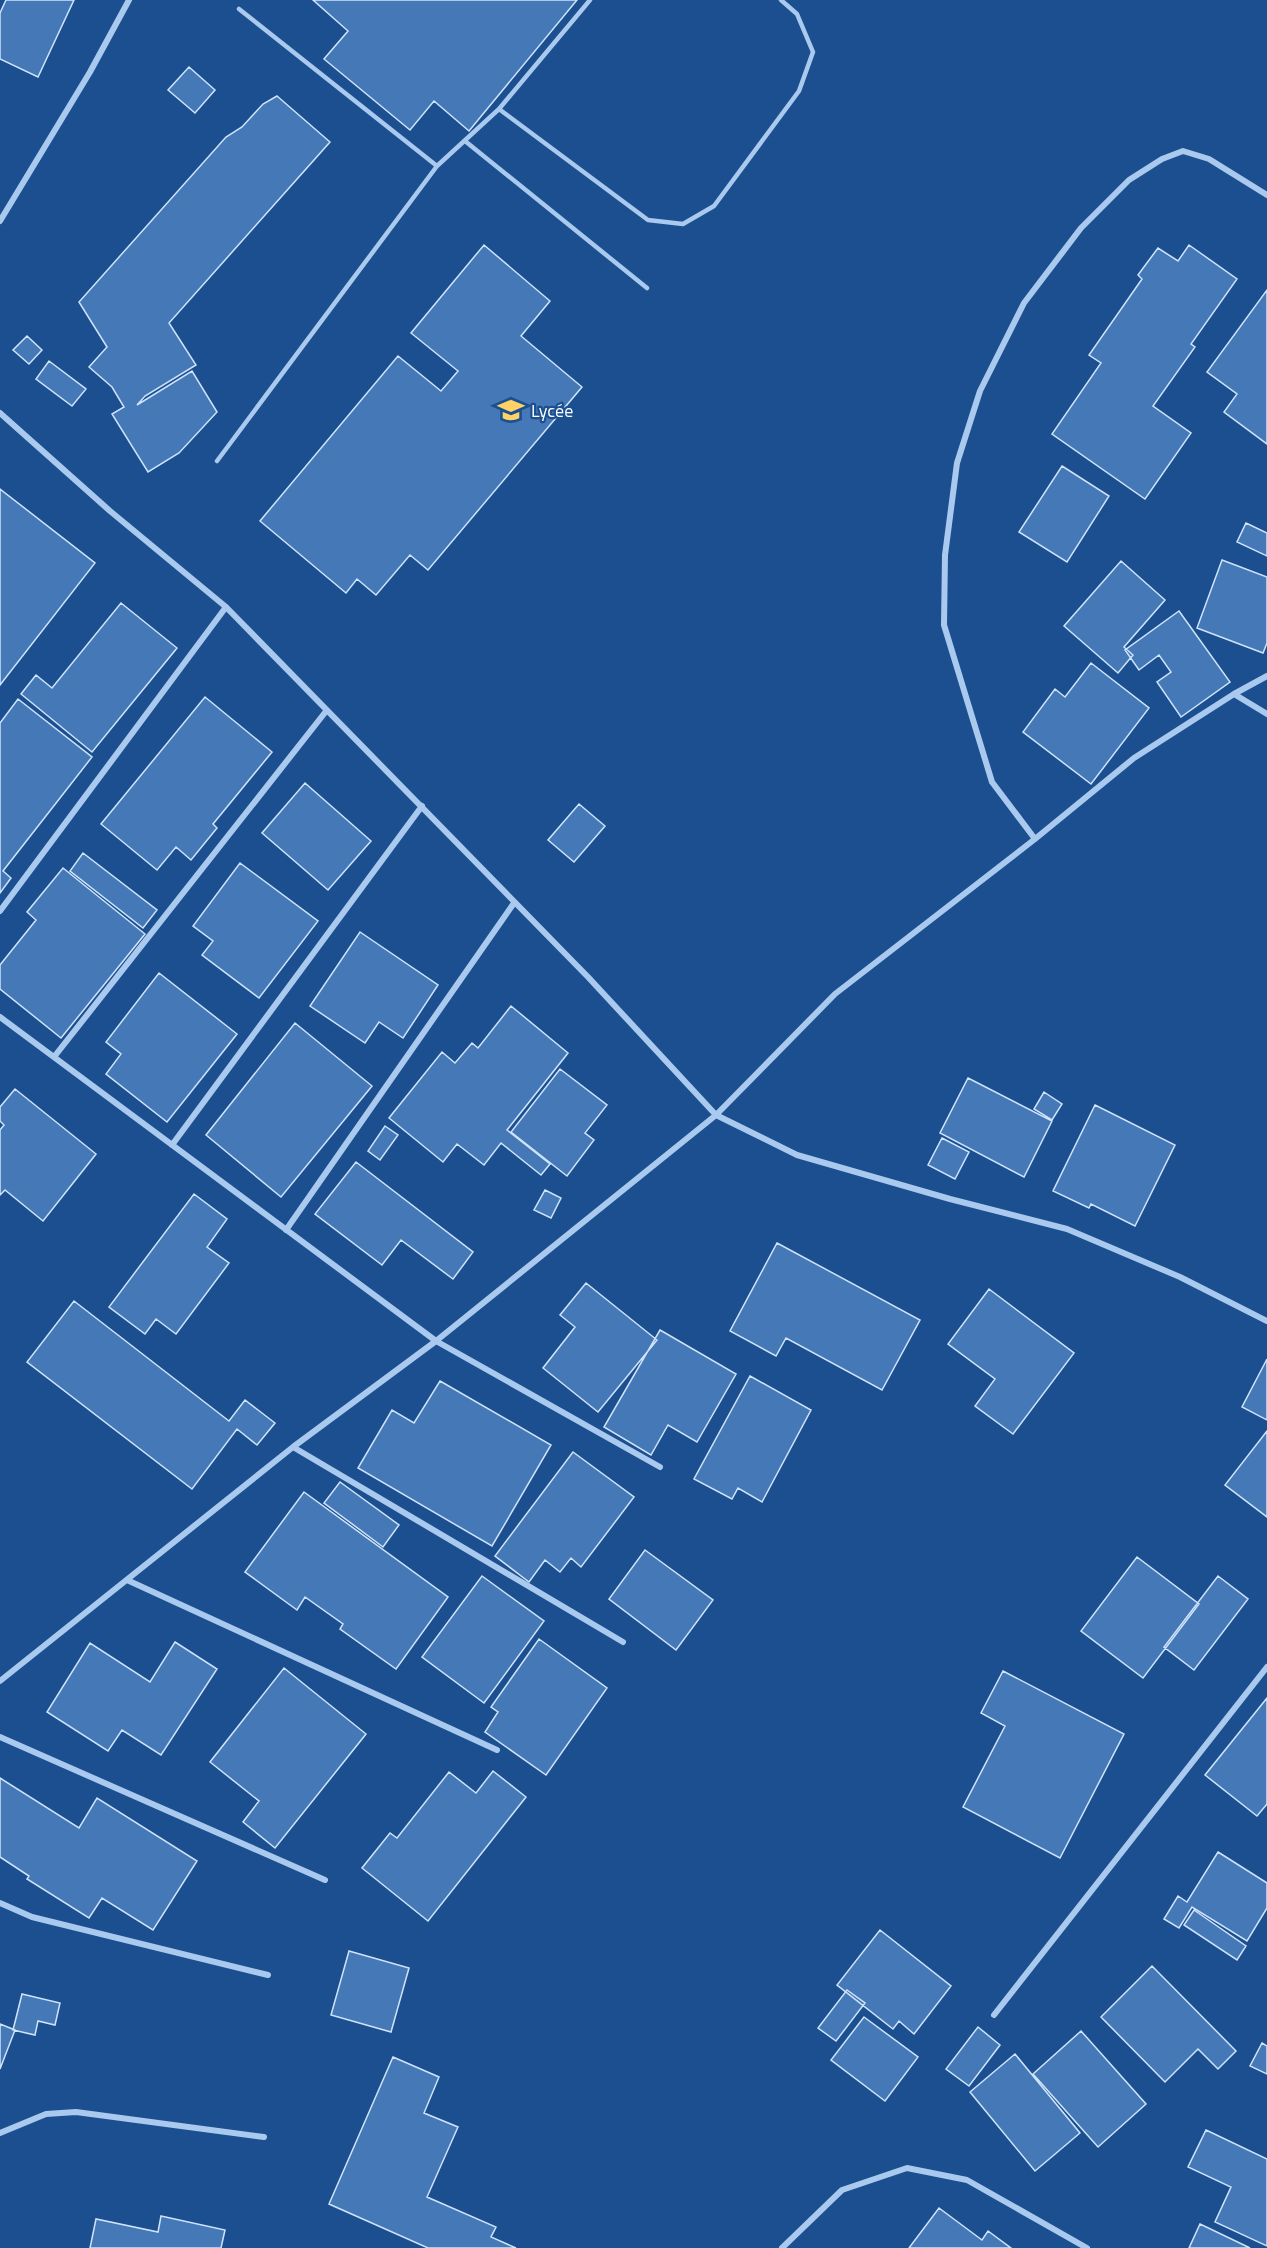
<svg xmlns="http://www.w3.org/2000/svg" width="1267" height="2248" font-family="'Titillium Web',sans-serif">
<style>
.building{fill:#4478b7;stroke:#cfe3fa;stroke-width:1.5}
.lines{fill:none;stroke-linecap:round;stroke-linejoin:round}
.lane{stroke:#a9c9ee;stroke-width:4.5}
.street{stroke:#a9c9ee;stroke-width:6}
.labels{text-anchor:middle;dominant-baseline:central;stroke-width:4.5;stroke-linejoin:round;paint-order:stroke}
.poi-label{font-size:18px;fill:#fff;stroke:#1b4f8f;text-anchor:start}
</style>
<rect width="100%" height="100%" fill="#1b4f8f"/>
<!-- building -->
<path class="building" d="M6 0H74L38 77 0 59V13Z
M313 0H577L469 131 434 101 410 130 324 59 348 31Z
M189 67 215 90 195 113 168 90Z
M277 96 330 142 169 323 196 365 145 396 137 405 192 371 217 412 179 453 148 472 112 414 124 407 112 387 89 367 107 347 79 302 226 137 242 127 263 104Z
M484 245 550 301 521 336 582 387 428 570 410 555 376 595 357 579 346 593 260 521 398 356 441 391 458 371 411 333Z
M1189 245 1237 279 1191 344 1195 347 1153 406 1191 433 1145 499 1052 434 1101 363 1089 355 1142 279 1138 275 1158 248 1178 261Z
M1267 290V444L1224 412 1237 394 1207 372Z
M27 336 42 350 29 364 13 350Z
M49 361 86 389 72 406 36 379Z
M1062 466 1109 496 1067 562 1019 532Z
M0 489 95 563 0 685Z
M1246 523 1267 533V556L1237 542Z
M1222 560 1267 577V643L1263 653 1197 628Z
M1121 561 1165 600 1124 647 1133 655 1118 673 1064 626Z
M121 603 177 648 92 752 21 694 36 675 52 688Z
M1179 611 1230 682 1181 717 1157 682 1171 672 1159 655 1139 670 1125 650Z
M1091 663 1149 708 1091 784 1023 732 1055 689 1065 697Z
M205 697 272 752 213 824 217 828 191 860 176 847 157 870 101 824Z
M18 699 92 757 3 871 11 878 0 893V723Z
M305 783 371 841 328 890 262 833Z
M579 804 605 826 574 862 548 840Z
M83 853 157 910 143 928 70 871Z
M240 863 318 921 259 998 202 955 213 941 193 926Z
M63 868 145 934 61 1038 0 989V965L36 920 27 912Z
M360 932 438 985 403 1038 379 1022 365 1043 310 1006Z
M159 973 237 1034 167 1122 106 1074 121 1054 106 1042Z
M511 1006 568 1053 507 1130 550 1164 541 1175 501 1143 484 1165 457 1144 443 1162 389 1118 442 1052 455 1063 472 1043 478 1048Z
M295 1023 372 1086 281 1197 206 1135Z
M560 1069 607 1105 585 1133 594 1140 567 1176 511 1132Z
M968 1078 1052 1121 1024 1177 940 1133Z
M15 1089 96 1154 43 1221 5 1190 0 1195V1130L4 1125 0 1121V1107Z
M1044 1092 1062 1104 1052 1120 1034 1109Z
M1095 1105 1175 1145 1135 1226 1091 1204 1089 1208 1053 1191Z
M385 1126 398 1135 380 1160 368 1151Z
M942 1138 969 1152 955 1179 928 1165Z
M356 1162 473 1252 453 1279 401 1240 382 1265 315 1214Z
M545 1190 561 1198 551 1218 534 1210Z
M194 1194 227 1219 207 1247 229 1263 176 1334 156 1319 145 1334 109 1307Z
M777 1243 920 1320 882 1390 786 1338 776 1356 730 1331Z
M586 1283 657 1340 598 1412 543 1368 575 1327 560 1315Z
M989 1289 1074 1353 1013 1434 975 1406 995 1379 948 1344Z
M74 1301 229 1421 245 1400 275 1423 257 1445 237 1429 192 1489 27 1362Z
M660 1330 736 1374 697 1442 668 1425 651 1455 604 1427Z
M1267 1359V1420L1242 1407Z
M750 1376 811 1410 762 1502 738 1488 732 1499 694 1479Z
M440 1381 551 1445 492 1546 358 1468 392 1410 414 1423Z
M1267 1431V1517L1225 1485Z
M573 1452 634 1497 581 1567 571 1558 560 1572 545 1560 529 1582 495 1556Z
M340 1482 399 1525 383 1547 324 1503Z
M304 1492 448 1597 396 1669 340 1629 343 1624 305 1597 297 1610 245 1572Z
M645 1550 713 1600 676 1650 609 1599Z
M1137 1557 1199 1604 1143 1678 1081 1631Z
M482 1576 544 1621 484 1703 422 1657Z
M1218 1576 1248 1599 1194 1670 1164 1647Z
M539 1639 607 1688 546 1775 485 1732 498 1712 491 1707Z
M175 1642 217 1669 161 1755 122 1730 108 1751 47 1712 90 1643 150 1682Z
M284 1668 366 1734 275 1848 243 1822 259 1801 210 1762Z
M1003 1671 1124 1734 1060 1858 963 1807 1005 1726 981 1713Z
M1267 1698V1804L1257 1816 1205 1775Z
M493 1771 526 1797 428 1921 362 1868 390 1833 397 1838 449 1772 476 1793Z
M0 1778 79 1828 97 1798 197 1861 153 1930 102 1898 89 1918 27 1879 29 1876 0 1857Z
M1218 1852 1267 1883V1908L1247 1941 1192 1907 1179 1928 1164 1919 1178 1896 1187 1902Z
M1194 1910 1246 1946 1237 1960 1184 1925Z
M880 1930 951 1986 914 2034 899 2021 893 2029 837 1985Z
M349 1951 409 1968 391 2032 331 2015Z
M1152 1966 1236 2051 1218 2069 1198 2049 1165 2082 1101 2017Z
M847 1990 865 2003 836 2041 818 2028Z
M22 1994 60 2003 55 2025 38 2021 35 2035 13 2030Z
M864 2017 918 2057 885 2101 831 2060Z
M0 2024 15 2030 0 2069Z
M978 2027 1000 2045 969 2086 946 2069Z
M1081 2031 1146 2104 1098 2147 1033 2074Z
M1262 2043 1267 2046V2074L1250 2066Z
M1015 2054 1080 2133 1035 2171 970 2092Z
M393 2057 439 2077 424 2113 458 2127 427 2197 496 2227 491 2237 516 2248H428L329 2204Z
M1206 2130 1267 2159V2246L1215 2222 1231 2187 1188 2167Z
M939 2208 982 2240 988 2231 1011 2248H909Z
M161 2216 225 2230 221 2248H90L96 2219 158 2232Z
M1200 2224 1250 2248H1189Z"/>
<g class="lines">
<!-- lane -->
<path class="lane" d="M239 9 437 166
M499 109 648 220 683 224 714 206 799 91 813 52 797 14 781 0
M465 141 647 288
M217 461 437 166 499 109 590 0"/>
<!-- street -->
<path class="street" d="M0 221 90 72 129 0
M0 413 110 511 226 607 588 977 716 1115 797 1155 950 1199 1067 1229 1180 1277 1267 1321
M1234 694 1267 714
M1035 839 992 782 944 625 945 555 957 463 980 391 1024 303 1081 228 1129 180 1162 159 1183 151 1209 159 1267 195
M0 911 226 607
M0 1017 436 1341 660 1467
M54 1057 327 710
M172 1145 422 806
M286 1230 514 903
M293 1447 623 1642
M127 1580 497 1750
M0 1681 293 1447 436 1341 716 1115 835 994 1035 839 1134 758 1234 694 1267 676
M0 1737 325 1880
M0 1903 32 1917 268 1975
M994 2015 1267 1667
M0 2133 46 2114 76 2112 264 2137
M782 2248 842 2190 907 2168 967 2180 1087 2248"/>
</g>
<!-- icons -->
<defs>
<g id="school-bare" transform="scale(2.07)"><path d="M0-5L7-2L0 1L-7-2ZM-4 1L0 2.5L4 1V4Q0 6-4 4Z" fill="#ffd166" stroke="#1b4f8f" stroke-width="2.5" paint-order="stroke"/></g>
</defs>
<g fill-rule="evenodd">
<use href="#school-bare" x="511" y="410"/>
</g>
<g class="labels">
<!-- poi labels -->
<g class="poi-label">
<text x="531" y="410">Lycée</text>
</g>
</g>
</svg>
